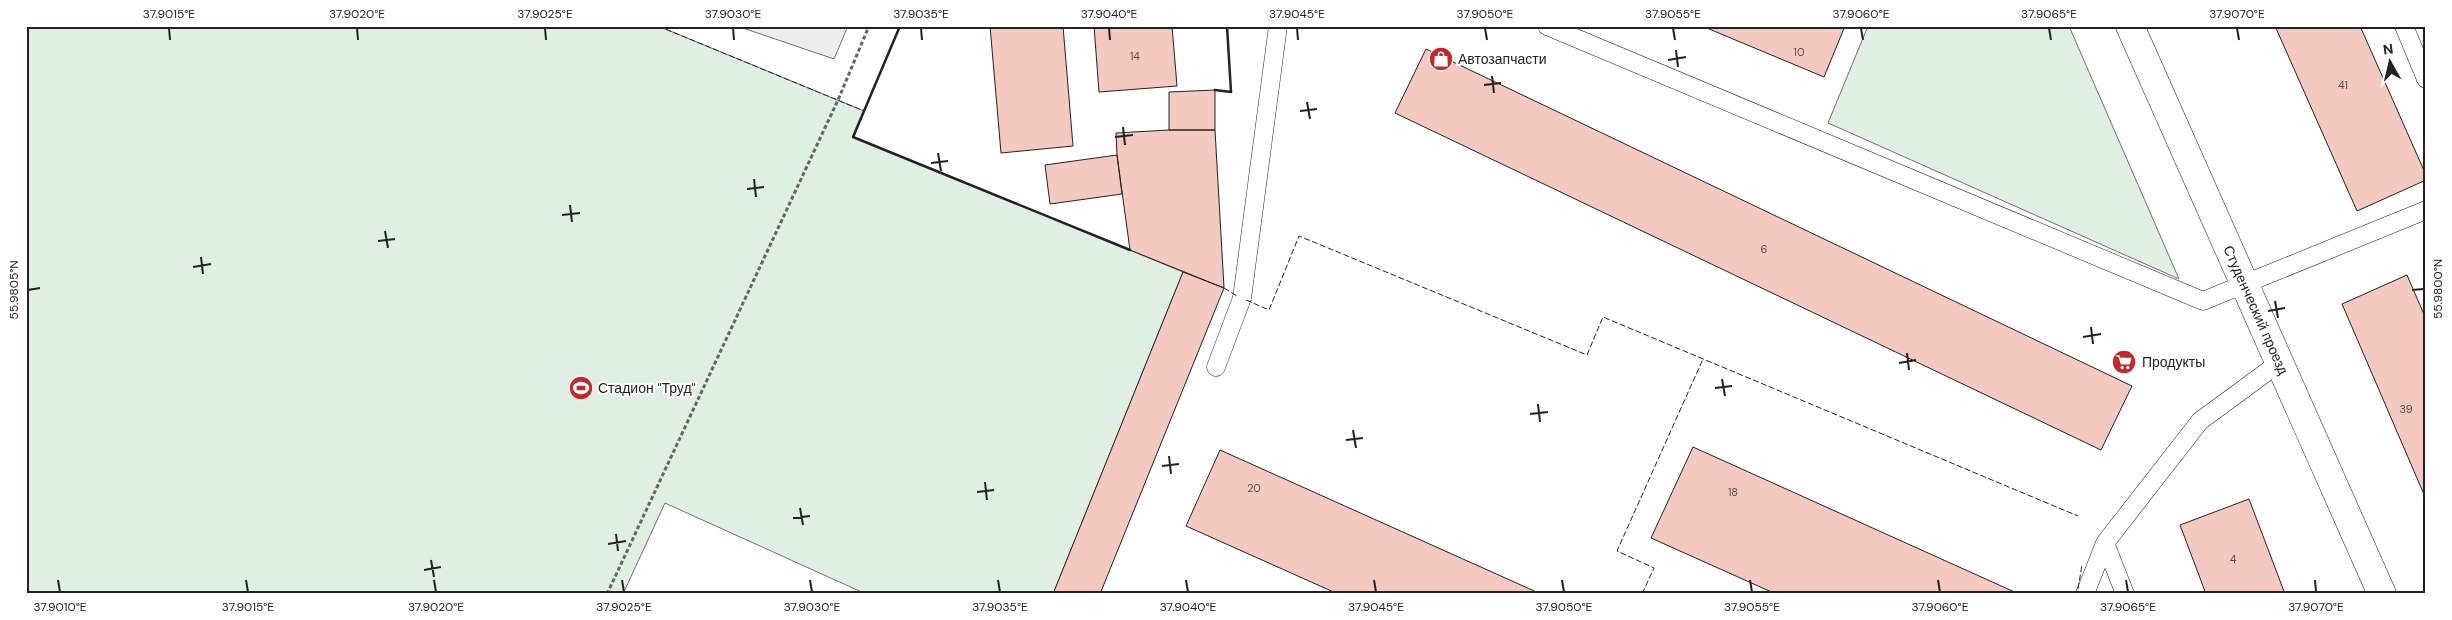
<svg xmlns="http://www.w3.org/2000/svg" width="2452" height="620" font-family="'DM Sans',sans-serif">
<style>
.green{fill:#e0efe3;stroke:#6f6f6f}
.parking{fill:#ededed;stroke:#6f6f6f}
.building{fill:#f3c9c0;stroke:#222}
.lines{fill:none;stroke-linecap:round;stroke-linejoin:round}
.lane-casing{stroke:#222;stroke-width:19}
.street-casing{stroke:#222;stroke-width:29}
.path{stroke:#646464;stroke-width:3;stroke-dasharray:4 2.5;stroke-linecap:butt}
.lane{stroke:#fff;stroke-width:18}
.street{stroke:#fff;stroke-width:28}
.fence{stroke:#222;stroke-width:1;stroke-dasharray:6 2.5;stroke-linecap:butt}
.wall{stroke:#222;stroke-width:2.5}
.ticks{fill:none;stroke:#222;stroke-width:2}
.labels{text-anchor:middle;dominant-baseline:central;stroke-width:4;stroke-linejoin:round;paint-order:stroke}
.number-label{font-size:11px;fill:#564c4a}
.poi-label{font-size:14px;fill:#222;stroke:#fff;text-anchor:start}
.street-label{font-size:14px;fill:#222;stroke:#fff}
.neatline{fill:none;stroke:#222;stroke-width:2}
.ticks-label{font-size:12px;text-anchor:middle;fill:#222}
</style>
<rect width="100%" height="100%" fill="#fff"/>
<!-- green -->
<path class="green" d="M26 26H658L864 111 854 137 1183 272 1053 594H866L665 503 623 594H26Z
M1868 26H2069L2179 279 1828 123Z"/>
<!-- parking -->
<path class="parking" d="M737 26H848L834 59Z"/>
<!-- building -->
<path class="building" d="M990 26H1063L1073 146 1001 153Z
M1094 26H1172L1177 86 1099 92Z
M1702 26H1845L1824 77Z
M2275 26H2360L2426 175V180L2357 211Z
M1426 49 2132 386 2101 450 1395 113Z
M1215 90V130H1169V92Z
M1169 130H1215L1224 288 1130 250 1117 155 1116 133Z
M1117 155 1122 194 1050 204 1045 165Z
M1183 272 1224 288 1100 594H1053Z
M2407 275 2426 319V499L2342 304Z
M1693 447 2019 594H1776L1651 538Z
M1220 450 1541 594H1338L1186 526Z
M2249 499 2285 594H2206L2180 525Z"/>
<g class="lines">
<!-- lane casing -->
<g class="lane-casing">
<path id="lane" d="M1547 26 2203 301 2426 210
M2404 26 2426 79
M1216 367 1242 298 1278 26
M2085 594 2105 543
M2125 594 2105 543 2200 421 2279 363"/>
</g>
<!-- street casing -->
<g class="street-casing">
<path id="street" d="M2130 26 2382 594"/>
</g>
<!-- path -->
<path class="path" d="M607 594 838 100 869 26"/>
<!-- lane -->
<use href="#lane" class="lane"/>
<!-- street -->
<use href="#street" class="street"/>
<!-- fence -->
<path class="fence" d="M658 26 864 111
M1224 288 1237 296
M1246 300 1269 310 1299 236 1587 355 1603 317 2078 516
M2078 589 2082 565
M1642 594 1654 568 1617 551 1703 359"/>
<!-- wall -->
<path class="wall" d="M900 26 853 137 1130 250
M1215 90 1231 92 1227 26"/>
</g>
<!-- ticks -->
<path class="ticks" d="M169 28 170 40M357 28 358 40M545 28 546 40M733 28 734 40M921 28 922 40M1109 28 1110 40M1297 28 1298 40M1485 28 1487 40M1673 28 1675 40M1861 28 1863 40M2049 28 2051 40M2237 28 2239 40M1676 50 1678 67M1668 60 1686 57M1492 76 1494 93M1484 85 1501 83M1307 102 1310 119M1300 111 1317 109M1123 127 1125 145M1115 137 1133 135M938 153 941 171M931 163 948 161M754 179 756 197M747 189 764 187M570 205 572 222M562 215 580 213M385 231 388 248M378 241 395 239M201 257 203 274M193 267 211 264M28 290 40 288M2412 290 2424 289M2275 301 2278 318M2268 311 2285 308M2091 327 2093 344M2083 337 2101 334M1907 353 1909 370M1899 363 1916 360M1722 379 1725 396M1715 388 1732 386M1538 404 1540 422M1530 414 1548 412M1353 430 1356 448M1346 440 1363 438M1169 456 1171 474M1162 466 1179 464M985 482 987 500M977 492 994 490M800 508 803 525M793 518 810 516M616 534 618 551M608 544 626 541M431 560 434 577M424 570 441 567M58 580 60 592M246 580 248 592M434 580 436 592M622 580 624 592M810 580 812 592M998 580 1000 592M1186 580 1188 592M1374 580 1376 592M1562 580 1564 592M1750 580 1752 592M1938 580 1940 592M2126 580 2128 592M2315 580 2316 592"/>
<!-- icons -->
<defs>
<g id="shop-disc" transform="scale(1.25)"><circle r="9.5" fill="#c62828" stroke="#fff"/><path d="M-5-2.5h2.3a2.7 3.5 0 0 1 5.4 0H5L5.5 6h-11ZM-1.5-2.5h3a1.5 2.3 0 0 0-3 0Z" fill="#fff"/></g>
<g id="supermarket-disc" transform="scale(1.25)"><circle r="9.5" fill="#c62828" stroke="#fff"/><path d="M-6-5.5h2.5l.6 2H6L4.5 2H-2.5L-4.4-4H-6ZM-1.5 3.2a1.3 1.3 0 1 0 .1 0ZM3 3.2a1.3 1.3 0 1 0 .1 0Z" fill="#fff"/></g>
<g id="stadium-disc" transform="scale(1.25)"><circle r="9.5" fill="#c62828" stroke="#fff"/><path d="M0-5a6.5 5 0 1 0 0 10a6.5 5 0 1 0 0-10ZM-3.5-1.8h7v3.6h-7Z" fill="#fff"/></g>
</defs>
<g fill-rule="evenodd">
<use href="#shop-disc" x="1441" y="59"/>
<use href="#supermarket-disc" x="2124" y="362"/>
<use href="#stadium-disc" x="581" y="388"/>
</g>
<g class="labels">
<!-- number labels -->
<g class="number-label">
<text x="1799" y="52">10</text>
<text x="1135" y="56">14</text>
<text x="2343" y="85">41</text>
<text x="1764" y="249">6</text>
<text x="2406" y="409">39</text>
<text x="1254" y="488">20</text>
<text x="1733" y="492">18</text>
<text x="2233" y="559">4</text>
</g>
<!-- poi labels -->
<g class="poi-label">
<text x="1458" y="59">Автозапчасти</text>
<text x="2142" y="362">Продукты</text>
<text x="598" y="388">Стадион "Труд"</text>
</g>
<!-- street labels -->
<g class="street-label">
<text transform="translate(2256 310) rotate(66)">Студенческий проезд</text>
</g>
</g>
<!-- border -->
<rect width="2452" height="620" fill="none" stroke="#ffffff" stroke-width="55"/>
<!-- north arrow -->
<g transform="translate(2390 62) rotate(352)" stroke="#ffffff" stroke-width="4" paint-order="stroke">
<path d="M0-4L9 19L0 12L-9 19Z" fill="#222222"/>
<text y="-8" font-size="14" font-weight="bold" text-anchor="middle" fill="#222222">N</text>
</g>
<rect x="28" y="28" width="2396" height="564" class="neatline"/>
<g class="ticks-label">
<text x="169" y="18">37.9015°E</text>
<text x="357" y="18">37.9020°E</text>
<text x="545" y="18">37.9025°E</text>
<text x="733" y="18">37.9030°E</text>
<text x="921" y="18">37.9035°E</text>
<text x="1109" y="18">37.9040°E</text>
<text x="1297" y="18">37.9045°E</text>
<text x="1485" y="18">37.9050°E</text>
<text x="1673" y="18">37.9055°E</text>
<text x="1861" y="18">37.9060°E</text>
<text x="2049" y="18">37.9065°E</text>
<text x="2237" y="18">37.9070°E</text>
<text transform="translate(2438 289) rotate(-90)" y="4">55.9800°N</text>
<text transform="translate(14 290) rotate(-90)" y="4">55.9805°N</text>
<text x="60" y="611">37.9010°E</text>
<text x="248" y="611">37.9015°E</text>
<text x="436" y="611">37.9020°E</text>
<text x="624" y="611">37.9025°E</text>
<text x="812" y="611">37.9030°E</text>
<text x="1000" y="611">37.9035°E</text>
<text x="1188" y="611">37.9040°E</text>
<text x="1376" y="611">37.9045°E</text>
<text x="1564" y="611">37.9050°E</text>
<text x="1752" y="611">37.9055°E</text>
<text x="1940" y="611">37.9060°E</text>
<text x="2128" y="611">37.9065°E</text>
<text x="2316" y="611">37.9070°E</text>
</g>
</svg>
